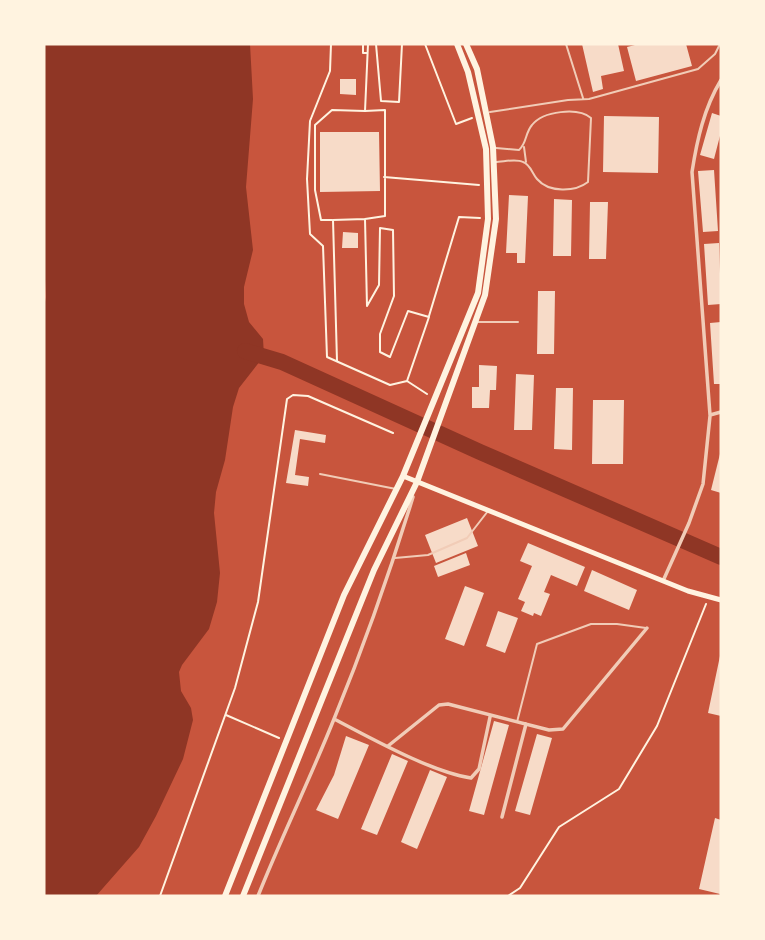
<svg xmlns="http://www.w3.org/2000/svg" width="765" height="940" font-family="'Source Serif 4',serif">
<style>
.water{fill:#8f3625}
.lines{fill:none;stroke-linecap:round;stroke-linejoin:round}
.river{stroke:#8f3625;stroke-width:16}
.building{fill:#f7dbc8}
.path{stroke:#fff3e0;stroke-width:2}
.service{stroke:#f1ccb7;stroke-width:2}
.minor{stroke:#f1ccb7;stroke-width:3.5}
.secondary{stroke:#fff3e0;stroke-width:5}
.trunk{stroke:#fff3e0;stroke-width:6}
</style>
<rect width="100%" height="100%" fill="#c8553d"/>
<!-- water -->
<path class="water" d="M44 44H250L253 99 246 187 253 250 244 287V304L249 322 263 339 264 356 239 388 233 407 225 460 216 492 214 513 220 573 217 602 209 629 182 665 179 672 181 691 191 708 193 720 183 759 156 816 139 847 96 896H44V307L46 297 44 261Z"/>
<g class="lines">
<!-- river -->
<path class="river" d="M245 351 282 362 480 452 721 557"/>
</g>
<!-- building -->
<path class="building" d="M582 44H618L624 71 601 76 603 89 593 92Z
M639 44H686L692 66 636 81 627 47Z
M340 79H356V95L340 94Z
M712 113 721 116V132L714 159 700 155Z
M604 116 659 117 658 173 603 172Z
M320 132H379L380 191 320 192Z
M714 170 718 231 703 232 698 171Z
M509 195 528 196 525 263H517V253H506Z
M554 199 572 200 571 256H553Z
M590 202H608L606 259H589Z
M343 232 358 233V248H342Z
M719 243 721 304 708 305 704 244Z
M538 291H555L554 354H537Z
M721 322V384H714L710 323Z
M479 365 497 366 496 390H490L489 408H472V387H479Z
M516 374 534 375 532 430H514Z
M556 388H573L572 450 554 449Z
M593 400H624L623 464H592Z
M295 430 326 435 325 443 300 439 295 475 309 477 308 486 286 483Z
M720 454H721V493L711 490Z
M467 518 478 546 436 563 425 535Z
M528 543 585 567 577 586 551 575 544 592 550 594 541 616 534 613 533 616 521 611 525 602 518 599 532 566 520 561Z
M466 553 470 565 438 577 434 566Z
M592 570 637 590 629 610 584 591Z
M465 586 484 593 464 646 445 639Z
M498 611 518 618 505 653 486 646Z
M720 656H721V716L708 713Z
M494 721 509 725 484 815 469 811Z
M537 734 552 738 530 815 515 811Z
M346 736 369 745 338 819 316 810 334 775Z
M392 754 408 761 377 835 361 829Z
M430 770 447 777 417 849 401 842Z
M715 818 721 820 720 894 699 889Z"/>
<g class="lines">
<!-- path -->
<path class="path" d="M331 44 330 71 310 121 307 179 310 234 323 246 327 357 390 385 407 381
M363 44V53H367
M376 44 381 101 399 102 402 44
M425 44 456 124 472 118
M384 177 479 185
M332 220H321L315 190V125L332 110 365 111
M367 306 379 285 380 228 393 230 394 296 380 334V352L390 357 408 311 429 317 407 381 427 394
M367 306 365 219 385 216V110L365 111 368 44
M429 316 459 217 480 218
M337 361 333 220 365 219
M226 715 279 738
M160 896 235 688 258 602 287 399 293 395 308 396 393 433
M508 896 520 888 559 827 619 789 657 726 706 604"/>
<!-- service -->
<path class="service" d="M566 44 583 98
M490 112 568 100 589 99 698 69 715 54 720 44
M524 147 526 162
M495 162C503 162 516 158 523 162 530 164 532 173 537 179 549 193 575 192 588 182L591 118C578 107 543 111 532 125 525 133 527 143 519 150L496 148
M477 322H518
M320 474 396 489
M395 558 428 555 467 538 488 511
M517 722 537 644 591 624H617L646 628"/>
<!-- minor -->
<path class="minor" d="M721 80C704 108 697 140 692 172L710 415 721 412
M663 581 689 523 703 484 710 416
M334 719C371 738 431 772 471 778L479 769 490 717
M388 746 439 705 448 704 549 730 563 729 647 628
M502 817 526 724
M258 896C282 836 310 779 334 719 364 646 390 572 413 497"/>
<!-- secondary -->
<path class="secondary" d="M403 476 688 591 721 600"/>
<!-- trunk -->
<path class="trunk" d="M225 896 344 595 403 476 478 293 488 219 486 149 468 72 457 44
M243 896 374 570 417 482 485 295 496 219 493 147 477 69 466 44"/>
</g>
<!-- border -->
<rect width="765" height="940" fill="none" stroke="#fff3e0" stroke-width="91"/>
</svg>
